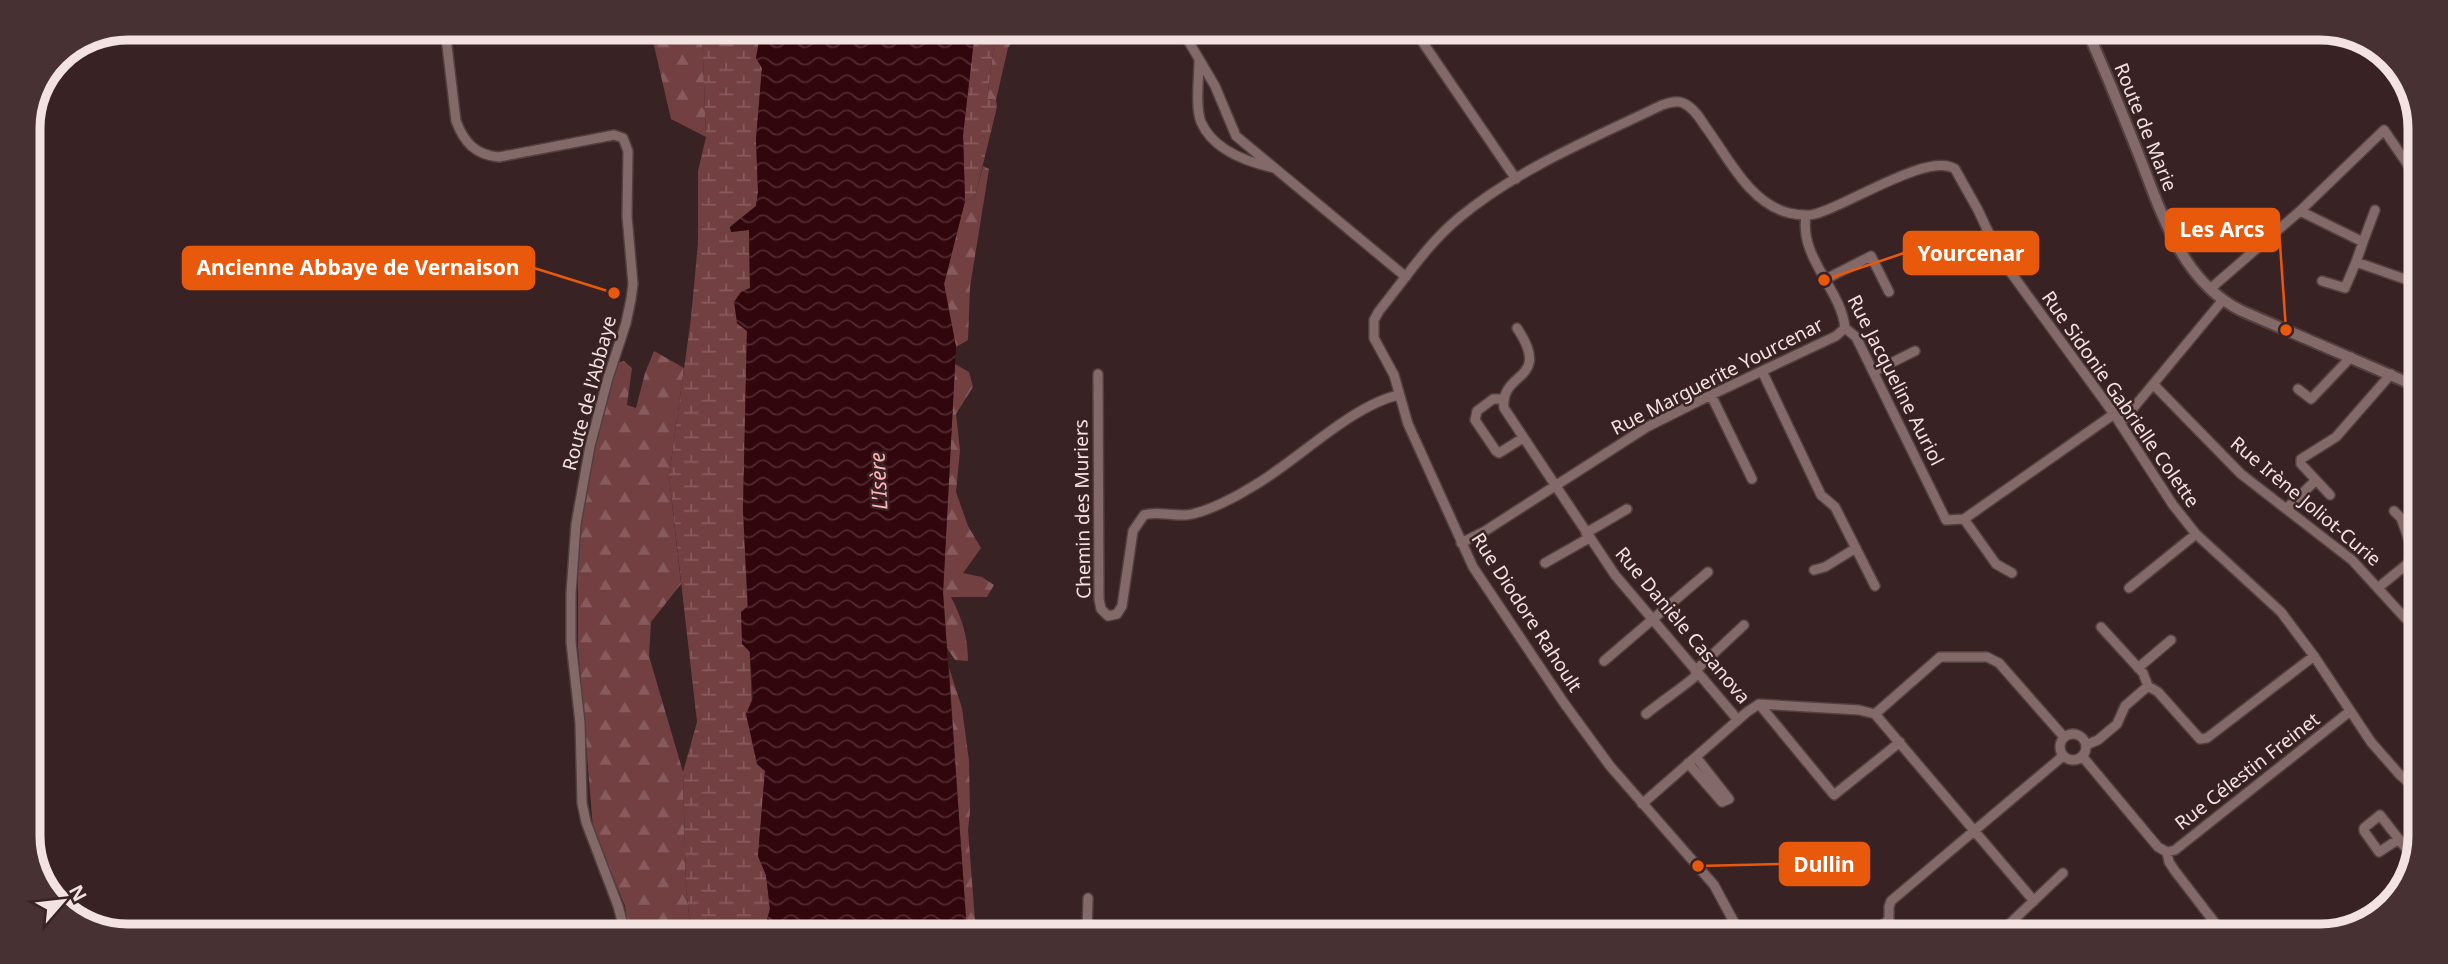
<svg xmlns="http://www.w3.org/2000/svg" width="2448" height="964" font-family="'Noto Sans',sans-serif">
<style>
.forest{fill:url(#forest-firs)}
.wetland{fill:url(#wetland-marsh)}
.water{fill:url(#water-waves)}
.lines{fill:none;stroke-linecap:round;stroke-linejoin:round}
.minor-casing{stroke:#523f3f;stroke-width:12}
.tertiary-casing{stroke:#523f3f;stroke-width:14}
.minor{stroke:#846969;stroke-width:9}
.tertiary{stroke:#846969;stroke-width:10}
.labels{text-anchor:middle;dominant-baseline:central;stroke-width:5;stroke-linejoin:round;paint-order:stroke}
.street-label{font-size:19px;fill:#f2e2e2;stroke:#392223}
.water-label{font-size:21px;font-style:italic;fill:#ffb4b6;stroke:#392223}
.rim{fill:none;stroke:#f2e2e2;stroke-width:9}
.leader{fill:none;stroke:#e8590c;stroke-width:2.5}
.callout-dot{fill:#e8590c;stroke:#392223;stroke-width:2.5}
.callout{fill:#e8590c;stroke:#e8590c;stroke-width:2.5}
.callout-label{font-size:21px;text-anchor:middle;font-weight:bold;fill:#fff}
</style>
<defs>
<pattern id="forest-firs" width="22" height="20" patternUnits="userSpaceOnUse" patternTransform="scale(1.75)"><rect width="22" height="20" fill="#734042"/><path d="M5 1l3.5 6h-7zM16 11l3.5 6h-7z" fill="#875b5d"/></pattern>
<pattern id="wetland-marsh" width="20" height="14" patternUnits="userSpaceOnUse" patternTransform="scale(1.75)"><rect width="20" height="14" fill="#734042"/><path d="M1 5h8M5 5V1M11 12h8M15 12V8" fill="none" stroke="#875b5d"/></pattern>
<pattern id="water-waves" width="16" height="10" patternUnits="userSpaceOnUse" patternTransform="scale(1.75)"><rect width="16" height="10" fill="#32060d"/><path d="M0 5q4-4 8 0t8 0" fill="none" stroke="#502a30"/></pattern>
</defs>
<rect width="100%" height="100%" fill="#392223"/>
<!-- forest -->
<path class="forest" d="M662 29H702L706 137 671 119 652 37Z
M996 30H1019L1008 48 996 100 987 99Z
M983 166 989 169 970 287 968 340 956 347 944 284 965 201 975 197Z
M654 351 684 368 669 476 681 584 651 622 649 656 683 772 686 888 691 932H629L625 906 593 828 578 647V527L608 378 614 364 624 361 632 368 627 405 636 408 645 373Z
M955 364 969 372 973 387 956 414 960 450 956 492 968 526 981 548 963 573 982 577 994 585 987 597H951C962 618 968 637 968 661L955 660 947 648 943 593Z
M949 668 962 708 969 761 970 811 968 830 976 933H967Z"/>
<!-- wetland -->
<path class="wetland" d="M702 29 761 30 756 58 762 68 756 139 758 192 756 206 730 227 732 232 749 230 750 288 737 323 747 331 743 510 752 704 765 771 758 856 766 875 770 909 766 923 771 932H691L686 888 683 772 697 722 669 476 691 318 698 243V171L706 137Z
M975 30H996L987 99 996 100 997 107 975 197 965 201 963 135Z"/>
<!-- water -->
<path class="water" d="M761 30H975L963 135 965 201 944 284 956 347 943 593 967 933 771 932 766 923 770 909 766 875 758 856 765 771 757 764 746 714 753 698 750 652 742 644 741 612 748 606 743 510 747 331 737 323 734 302 741 292 750 288 749 230 731 232 730 227 756 206 758 192 756 139 762 68 756 58Z"/>
<g class="lines">
<!-- minor casing -->
<g class="minor-casing">
<path id="minor" d="M445 29 456 121C464 142 475 155 499 157L614 135 623 138 628 151 627 216 633 284 631 299 626 323 608 378 590 446 576 524 571 593V642L580 723 582 803 586 822 618 906 625 932
M1178 31 1186 37 1215 86 1236 136 1406 277
M1415 31 1516 179
M1199 61C1199 78 1195 107 1201 122 1213 150 1247 162 1274 168
M2300 211 2363 242 2356 262 2419 284
M1806 215C1799 259 1841 288 1845 328
M2363 242 2375 210
M1824 280 1871 256 1889 292
M2322 281 2345 288 2356 262
M2210 289 2300 211 2384 130 2419 181
M1517 328C1553 382 1500 370 1504 408L1615 575 1738 720
M1845 328 1856 337 1946 520 1964 519 2114 414
M1762 371 1821 495 1835 507 1875 586
M1873 372 1915 351
M1098 374 1099 599 1101 609 1108 616 1117 614 1122 606 1133 531 1144 515C1157 511 1172 516 1186 515 1206 513 1238 496 1255 485 1298 460 1352 405 1399 395
M2153 384 2241 474 2352 560 2405 618
M2298 389 2311 399 2351 357
M1711 395 1752 479
M1503 399H1493L1477 411 1475 420 1496 451 1499 453 1523 438
M2119 422 2125 418 2222 301
M2330 495 2301 464V459L2336 437 2391 374
M2286 509 2315 481
M2394 511 2401 518 2415 557
M1964 519 1996 564 2012 573
M1586 533 1627 509
M1461 543 1485 531 1647 427 1711 395 1836 336 1845 328
M1545 563 1589 538
M1814 570 1825 567 1856 548
M2379 587 2417 556
M2129 588 2196 534
M2101 627 2143 673 2148 686
M1604 661 1708 572
M2138 668 2171 640
M1695 671 1744 625
M1759 704 1834 795 1900 742
M1646 714C1663 700 1681 689 1698 674
M1875 714 1940 657H1987L1999 663 2064 737
M1875 714 2034 901
M2060 747a13 13 0 1 1 26 0a13 13 0 1 1-26 0Z
M2086 745 2098 740 2117 724 2125 706 2148 686 2158 692 2200 739 2207 738 2314 656
M2082 756 2158 847 2167 852 2175 850 2349 712
M1688 763 1722 802 1729 799 1696 757
M1642 804 1747 712 1759 704 1859 710 1875 714
M2399 839 2379 852 2364 831V828L2380 815 2415 860
M2167 852 2169 862 2175 871 2225 936
M1886 922 1896 935
M2002 931 2063 873
M1087 933 1088 898
M1741 935 1714 885 1610 766 1564 703 1473 567 1408 424 1394 375 1374 338V320L1379 311C1405 279 1428 243 1460 217 1519 168 1594 138 1662 105 1669 103 1677 100 1683 103 1693 107 1700 118 1705 126 1728 157 1749 203 1789 213 1798 215 1807 216 1815 214 1845 207 1929 151 1955 169L1978 210 2001 259 2114 414 2173 505 2196 534 2281 612 2314 656 2371 742 2400 775 2415 788
M1872 935 1889 919V907L1891 901 2063 756"/>
</g>
<!-- tertiary casing -->
<g class="tertiary-casing">
<path id="tertiary" d="M2088 33C2106 72 2122 113 2138 153 2161 211 2181 282 2242 311L2418 387"/>
</g>
<!-- minor -->
<use href="#minor" class="minor"/>
<!-- tertiary -->
<use href="#tertiary" class="tertiary"/>
</g>
<g class="labels">
<!-- street labels -->
<g class="street-label">
<text transform="translate(2146 127) rotate(68)">Route de Marie</text>
<text transform="translate(1717 376) rotate(-27)">Rue Marguerite Yourcenar</text>
<text transform="translate(1896 380) rotate(63)">Rue Jacqueline Auriol</text>
<text transform="translate(589 393) rotate(-75)">Route de l'Abbaye</text>
<text transform="translate(2121 399) rotate(55)">Rue Sidonie Gabrielle Colette</text>
<text transform="translate(2306 501) rotate(40)">Rue Irène Joliot-Curie</text>
<text transform="translate(1082 509) rotate(-91)">Chemin des Muriers</text>
<text transform="translate(1527 612) rotate(57)">Rue Diodore Rahoult</text>
<text transform="translate(1683 625) rotate(50)">Rue Danièle Casanova</text>
<text transform="translate(2247 771) rotate(-38)">Rue Célestin Freinet</text>
</g>
<!-- water labels -->
<g class="water-label">
<text transform="translate(878 481) rotate(-93)">L'Isère</text>
</g>
</g>
<!-- crop -->
<path d="M0 0H2448V964H0ZM128 40H2320A88 88 0 0 1 2408 128V836A88 88 0 0 1 2320 924H128A88 88 0 0 1 40 836V128A88 88 0 0 1 128 40Z" fill="#483132" fill-rule="evenodd"/>
<path class="rim" d="M128 40H2320A88 88 0 0 1 2408 128V836A88 88 0 0 1 2320 924H128A88 88 0 0 1 40 836V128A88 88 0 0 1 128 40Z"/>
<!-- callouts -->
<path class="leader" d="M2286 330L2279 230M1824 280L1904 253M614 293L534 268M1698 866L1780 864"/>
<g class="callout-dot">
<circle cx="2286" cy="330" r="7"/>
<circle cx="1824" cy="280" r="7"/>
<circle cx="614" cy="293" r="7"/>
<circle cx="1698" cy="866" r="7"/>
</g>
<g class="callout">
<rect x="2166" y="209" width="113" height="42" rx="7"/>
<rect x="1904" y="232" width="134" height="42" rx="7"/>
<rect x="183" y="247" width="351" height="42" rx="7"/>
<rect x="1780" y="843" width="89" height="42" rx="7"/>
</g>
<g class="callout-label">
<text x="2222" y="237">Les Arcs</text>
<text x="1971" y="261">Yourcenar</text>
<text x="358" y="275">Ancienne Abbaye de Vernaison</text>
<text x="1824" y="872">Dullin</text>
</g>
<!-- north arrow -->
<g transform="translate(63 901) rotate(62)" stroke="#392223" stroke-width="5" paint-order="stroke">
<path d="M0-5L12 26L0 18L-12 26Z" fill="#f2e2e2"/>
<text y="-10" font-size="19" font-weight="bold" text-anchor="middle" fill="#f2e2e2">N</text>
</g>
</svg>
